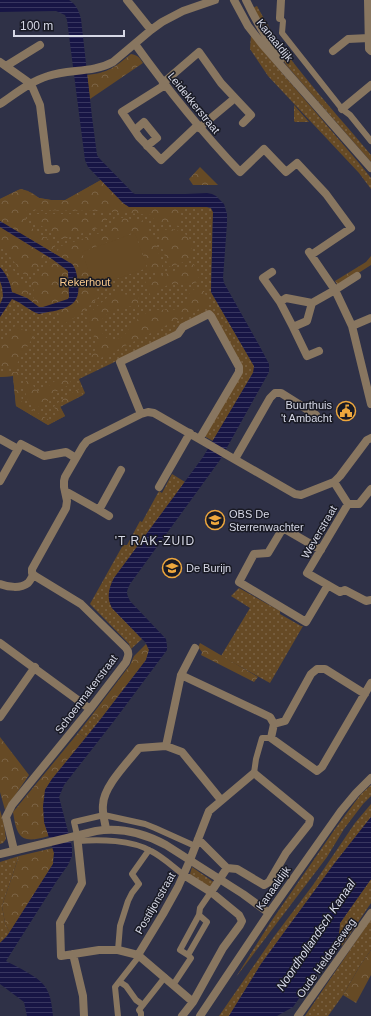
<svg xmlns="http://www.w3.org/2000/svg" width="371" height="1016" font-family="Helvetica,sans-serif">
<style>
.grass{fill:url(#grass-dots)}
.forest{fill:url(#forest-crowns)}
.garden{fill:#664a25}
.water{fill:url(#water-rules)}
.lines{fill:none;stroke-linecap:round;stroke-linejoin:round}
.pedestrian{stroke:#887660;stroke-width:6}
.minor{stroke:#887660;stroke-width:8}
.tertiary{stroke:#887660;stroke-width:8}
.labels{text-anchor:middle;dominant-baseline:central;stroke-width:3;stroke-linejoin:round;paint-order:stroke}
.street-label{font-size:11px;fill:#d6d8e6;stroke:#191a24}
.park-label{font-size:11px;fill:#f9ca8d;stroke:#191a24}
.poi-label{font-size:11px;fill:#d6d8e6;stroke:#191a24;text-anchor:start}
.neighbourhood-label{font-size:12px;letter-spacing:1px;fill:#d6d8e6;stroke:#191a24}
.water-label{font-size:12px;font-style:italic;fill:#dcdff0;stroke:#191a24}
</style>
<defs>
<pattern id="grass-dots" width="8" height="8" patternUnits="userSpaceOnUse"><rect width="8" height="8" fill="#664a25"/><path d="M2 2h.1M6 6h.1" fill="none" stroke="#7b6345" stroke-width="1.8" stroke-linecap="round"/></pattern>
<pattern id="forest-crowns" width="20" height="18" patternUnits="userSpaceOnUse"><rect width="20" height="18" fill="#664a25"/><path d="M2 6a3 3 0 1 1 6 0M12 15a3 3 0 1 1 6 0" fill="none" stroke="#7b6345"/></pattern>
<pattern id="water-rules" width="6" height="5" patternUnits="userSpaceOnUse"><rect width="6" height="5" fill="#171545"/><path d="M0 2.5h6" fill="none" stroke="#383660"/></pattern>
</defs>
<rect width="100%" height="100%" fill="#2f3147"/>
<!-- grass -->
<path class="grass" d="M257 6C265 21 274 36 284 50 311 87 342 120 371 155V162L287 66 279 54 252 8Z
M251 34 265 53 359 163 371 178V189L359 173 268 76 250 49Z
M294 105 309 122H295L294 121Z
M101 180 123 203 129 207H207L211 208 213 212 211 292 254 366V371L213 441 204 436 242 373 207 314 178 327 175 333 79 379 85 393 83 395 60 407 65 416 48 425 16 406 13 376 0 377V199L21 189 32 193 39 198 51 200H66Z
M172 474 185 482 114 578C109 587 107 598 112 608L142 639 131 649 129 644 90 604 123 545H127L140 521 142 522 159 491 162 493Z
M239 588 280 611V614L301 626H303L270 683 221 656 250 608 231 596Z
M92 715 100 720 86 738 78 733Z
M371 785V796L363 804 344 829 327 857 236 977 270 923 335 829 361 794Z
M371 804V817L334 864 261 964 229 1016H219L273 938 313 885 355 823Z
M0 810 4 824 6 839 3 843 0 844Z
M19 856 2 906 5 923 10 933 0 943V862Z
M192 867 215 883 210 888 190 874Z
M371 879V903L342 946 338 943 340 923Z
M371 919V950L361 964 343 995 328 1016H305Z"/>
<!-- forest -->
<path class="forest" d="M131 54C138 55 140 58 143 63L90 99 87 75C108 73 115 67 131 54Z
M200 167 218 185H193L189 179Z
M101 180 123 203 129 207H180L179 226 169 224 156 226 152 215 102 211 27 210C26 214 25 219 27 223 31 229 49 240 56 244L52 251 0 221V199L18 190 21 189 28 191 39 198 51 200H65Z
M36 214H76L108 217 106 222 101 227 64 239 59 237 32 220V215Z
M115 217 147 221 150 234H153L162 264V270L150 274 135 232 84 251 99 297C87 308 75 319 60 326L58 310C62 309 67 308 71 306 83 297 77 278 74 266L72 264 55 254 61 246 100 233 107 229 111 227Z
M0 227 48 257 44 263 26 277 0 244Z
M170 229C191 232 192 241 192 259L170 267 167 263 157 231Z
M371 256V265L338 286 335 281 366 262Z
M52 259 68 271 69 299 43 307H39L32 302C36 294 34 288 29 281L47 267Z
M194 264 200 281C196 282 192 285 188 285 184 286 179 284 175 284 165 284 159 290 153 297H151L145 281Z
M11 269 13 270C19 278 33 288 27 298L12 292 10 283 6 274Z
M202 286 209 304 91 363C89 355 96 352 97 345L86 316 109 296 118 290V292L121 294 139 296 138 307C134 307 129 306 125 307 114 309 95 317 102 332 104 336 106 339 111 339 123 342 127 330 134 323 137 319 142 316 146 313 163 303 183 322 190 291Z
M15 326 25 331 35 334 18 362C15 373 8 367 0 367V347Z
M0 371H3L10 372H19L22 403 49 420 59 415 54 407 56 404 78 389 83 395 60 406 65 416 48 425 16 406 13 376 0 377Z
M30 379 35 389 40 393C51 386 54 376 70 380L71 383C67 387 60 389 55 393 50 397 45 406 38 407 28 409 24 390 24 383Z
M200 643 258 677 254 682 201 655 202 652 198 647Z
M146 644 149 650 146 660 100 720 92 715 130 665 134 656Z
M78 733 86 738 52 779 45 790 44 822 49 836C22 844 17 839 13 812Z
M0 737 29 775 5 810 0 792Z
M53 848 54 853 53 864 10 933 5 923 2 906 19 856Z
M371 950V975L356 1003 343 995 361 964Z"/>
<!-- garden -->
<path class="garden" d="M135 233 147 268 94 287 82 252Z"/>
<!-- water -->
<path class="water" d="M0 0H69C76 4 79 11 81 19L92 117 97 155 99 158 133 193 135 194H185L207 193 212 194 216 196 224 204 227 214V223L223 278 224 283 259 345 269 364V372L264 381 220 460 130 584C126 592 126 593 130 601L166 639 167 646V650L114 721 64 785 59 797 72 847V856L68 865 56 882 6 961C17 967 40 977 46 988 51 996 52 1007 53 1016H27L24 1002 0 984V943L7 936 53 864 54 853 44 822 43 806 45 790 52 779 100 720 146 660 149 650 146 643 112 608C106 597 109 588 114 578L203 457 253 373 254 366 211 292 213 212 211 208 207 207H129L123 203 88 167 85 160 67 20 65 15 56 11 0 12Z
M0 221 72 264C76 268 77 276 78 282 82 310 60 309 39 314 30 311 22 303 12 299L0 317V304L2 300 3 296 2 287 0 281V267C7 275 10 282 12 292L27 298 39 307H43L68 299 69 297 68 271 52 259 0 227Z
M371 817V879L340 923 338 943 293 1007 277 1016H229L261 964 334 864Z"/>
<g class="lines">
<!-- pedestrian -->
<path class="pedestrian" d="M280 18 283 21 282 33 342 109 350 115 371 141
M254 773 256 759 262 738H271
M77 835 74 822 104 815 145 824 155 828 195 846
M78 841C100 839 132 840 151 851 163 857 173 867 184 875
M118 950 120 926 128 901 132 893 139 884 132 874 149 850
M188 955 207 922 199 915
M120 982 126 986 136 1000 143 1005
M173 985 191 958 188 955 180 950 199 915 200 908 211 892
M118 1016 115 987 140 955
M141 1016V1013L139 1010 165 977"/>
<!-- minor -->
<path class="minor" d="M127 0 151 30
M368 0 369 49 371 51
M280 18 281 0
M135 44C168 90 201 131 240 172L264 149 286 172 297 163 326 194 351 228 311 255
M333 51 348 39 369 38
M0 62 31 84 40 105 48 170 56 169
M6 66 40 45
M163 83 199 52 221 83 235 98 199 128
M165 85 122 112 139 137 161 160 197 126
M235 98 251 115 243 123
M0 104C15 94 31 81 48 76 69 69 93 73 113 62L151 30 162 22 183 11 215 0
M342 109 371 85
M135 130 144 122 157 138 147 146
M309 252 335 290 352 326 371 404
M272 272 263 278 280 302 293 327 307 356 319 351
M280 302 286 298 312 303 335 290 357 276
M352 326 371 318
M293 327 307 321 312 303
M141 414 120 362 178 334 183 327 209 314 211 316 239 367V372L200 438
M0 439 18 449 21 444 44 456 66 452 76 458
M235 459 270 398 275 393H281L316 415
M0 481 18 449
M334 482 348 504 307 573 340 592 345 590 366 601 371 600
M159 487 190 433
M65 491 99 510 121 470
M348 504H359L371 489
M99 510 109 516
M321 550 283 528 268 553 254 554 239 582 306 622 328 585
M0 584C8 587 20 589 28 583 30 581 32 577 33 575
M0 643 90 709
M181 675 270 717 274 724
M365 694 325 669H317L311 674 285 721 274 724 271 738 317 771 322 767 371 683
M0 717 35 667
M166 746 181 675 195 648
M106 829C105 822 102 813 103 805 103 787 128 762 139 748L166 746 182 752 221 800
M77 835 82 883 60 923 61 956 99 950H118L138 955
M14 850 6 817 12 805 90 709 126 662C128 657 130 653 126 648L81 604 35 576 32 573V569L66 508 67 501 64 487V481L65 477 83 446 87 441 141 414 148 412 154 413 295 494 301 495 334 482 340 476 367 440 371 438
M211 892 227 868
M73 954 83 996 84 1016
M193 1002 138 955 163 914 178 887 190 860 209 811 254 773 310 819 309 824 286 853 269 882 264 885 237 869 227 868 198 839
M182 1016 193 1002 223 948 240 925 242 921 239 915 228 906 211 892 184 875
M298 1016 371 913"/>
<!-- tertiary -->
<path class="tertiary" d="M234 0 248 26 262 44 371 168
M246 0C256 21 267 40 281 59
M0 854 96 831C120 827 144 833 166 845L243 894 269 913
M200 1016 269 913 341 811 356 793 371 778"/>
</g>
<!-- icons -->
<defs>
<g id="civic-ring" transform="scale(1)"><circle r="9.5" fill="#191a24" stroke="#eea73d" stroke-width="1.5"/><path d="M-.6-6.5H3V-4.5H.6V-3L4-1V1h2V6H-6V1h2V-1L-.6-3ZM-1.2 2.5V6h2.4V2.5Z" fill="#eea73d"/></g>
<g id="school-ring" transform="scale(1)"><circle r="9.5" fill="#191a24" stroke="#eea73d" stroke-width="1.5"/><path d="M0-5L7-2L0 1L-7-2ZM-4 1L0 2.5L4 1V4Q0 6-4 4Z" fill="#eea73d"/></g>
</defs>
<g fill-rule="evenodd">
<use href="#civic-ring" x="346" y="411"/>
<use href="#school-ring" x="215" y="520"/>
<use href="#school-ring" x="172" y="568"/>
</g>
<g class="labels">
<!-- street labels -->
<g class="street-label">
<text transform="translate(275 40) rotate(51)">Kanaaldijk</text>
<text transform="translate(194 103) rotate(51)">Leidekkerstraat</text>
<text transform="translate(319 532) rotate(-60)">Weverstraat</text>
<text transform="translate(86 694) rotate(-53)">Schoenmakerstraat</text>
<text transform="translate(273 888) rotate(-55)">Kanaaldijk</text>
<text transform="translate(155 903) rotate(-60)">Postiljonstraat</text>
<text transform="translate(326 958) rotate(-55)">Oude Helderseweg</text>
</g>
<!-- park labels -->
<g class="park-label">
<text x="85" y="282">Rekerhout</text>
</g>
<!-- poi labels -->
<g class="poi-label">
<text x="332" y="405" text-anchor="end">Buurthuis<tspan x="332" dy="13">'t Ambacht</tspan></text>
<text x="229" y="514">OBS De<tspan x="229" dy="13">Sterrenwachter</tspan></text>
<text x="186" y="568">De Burijn</text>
</g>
<!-- neighbourhood labels -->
<g class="neighbourhood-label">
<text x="155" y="541">'T RAK-ZUID</text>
</g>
<!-- water labels -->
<g class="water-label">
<text transform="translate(316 935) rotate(-56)">Noordhollandsch Kanaal</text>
</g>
</g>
<!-- scale -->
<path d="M14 30v6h110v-6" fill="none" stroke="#d6d8e6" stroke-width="2"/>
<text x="20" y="30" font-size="12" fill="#d6d8e6" stroke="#191a24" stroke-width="3" paint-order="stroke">100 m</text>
</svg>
